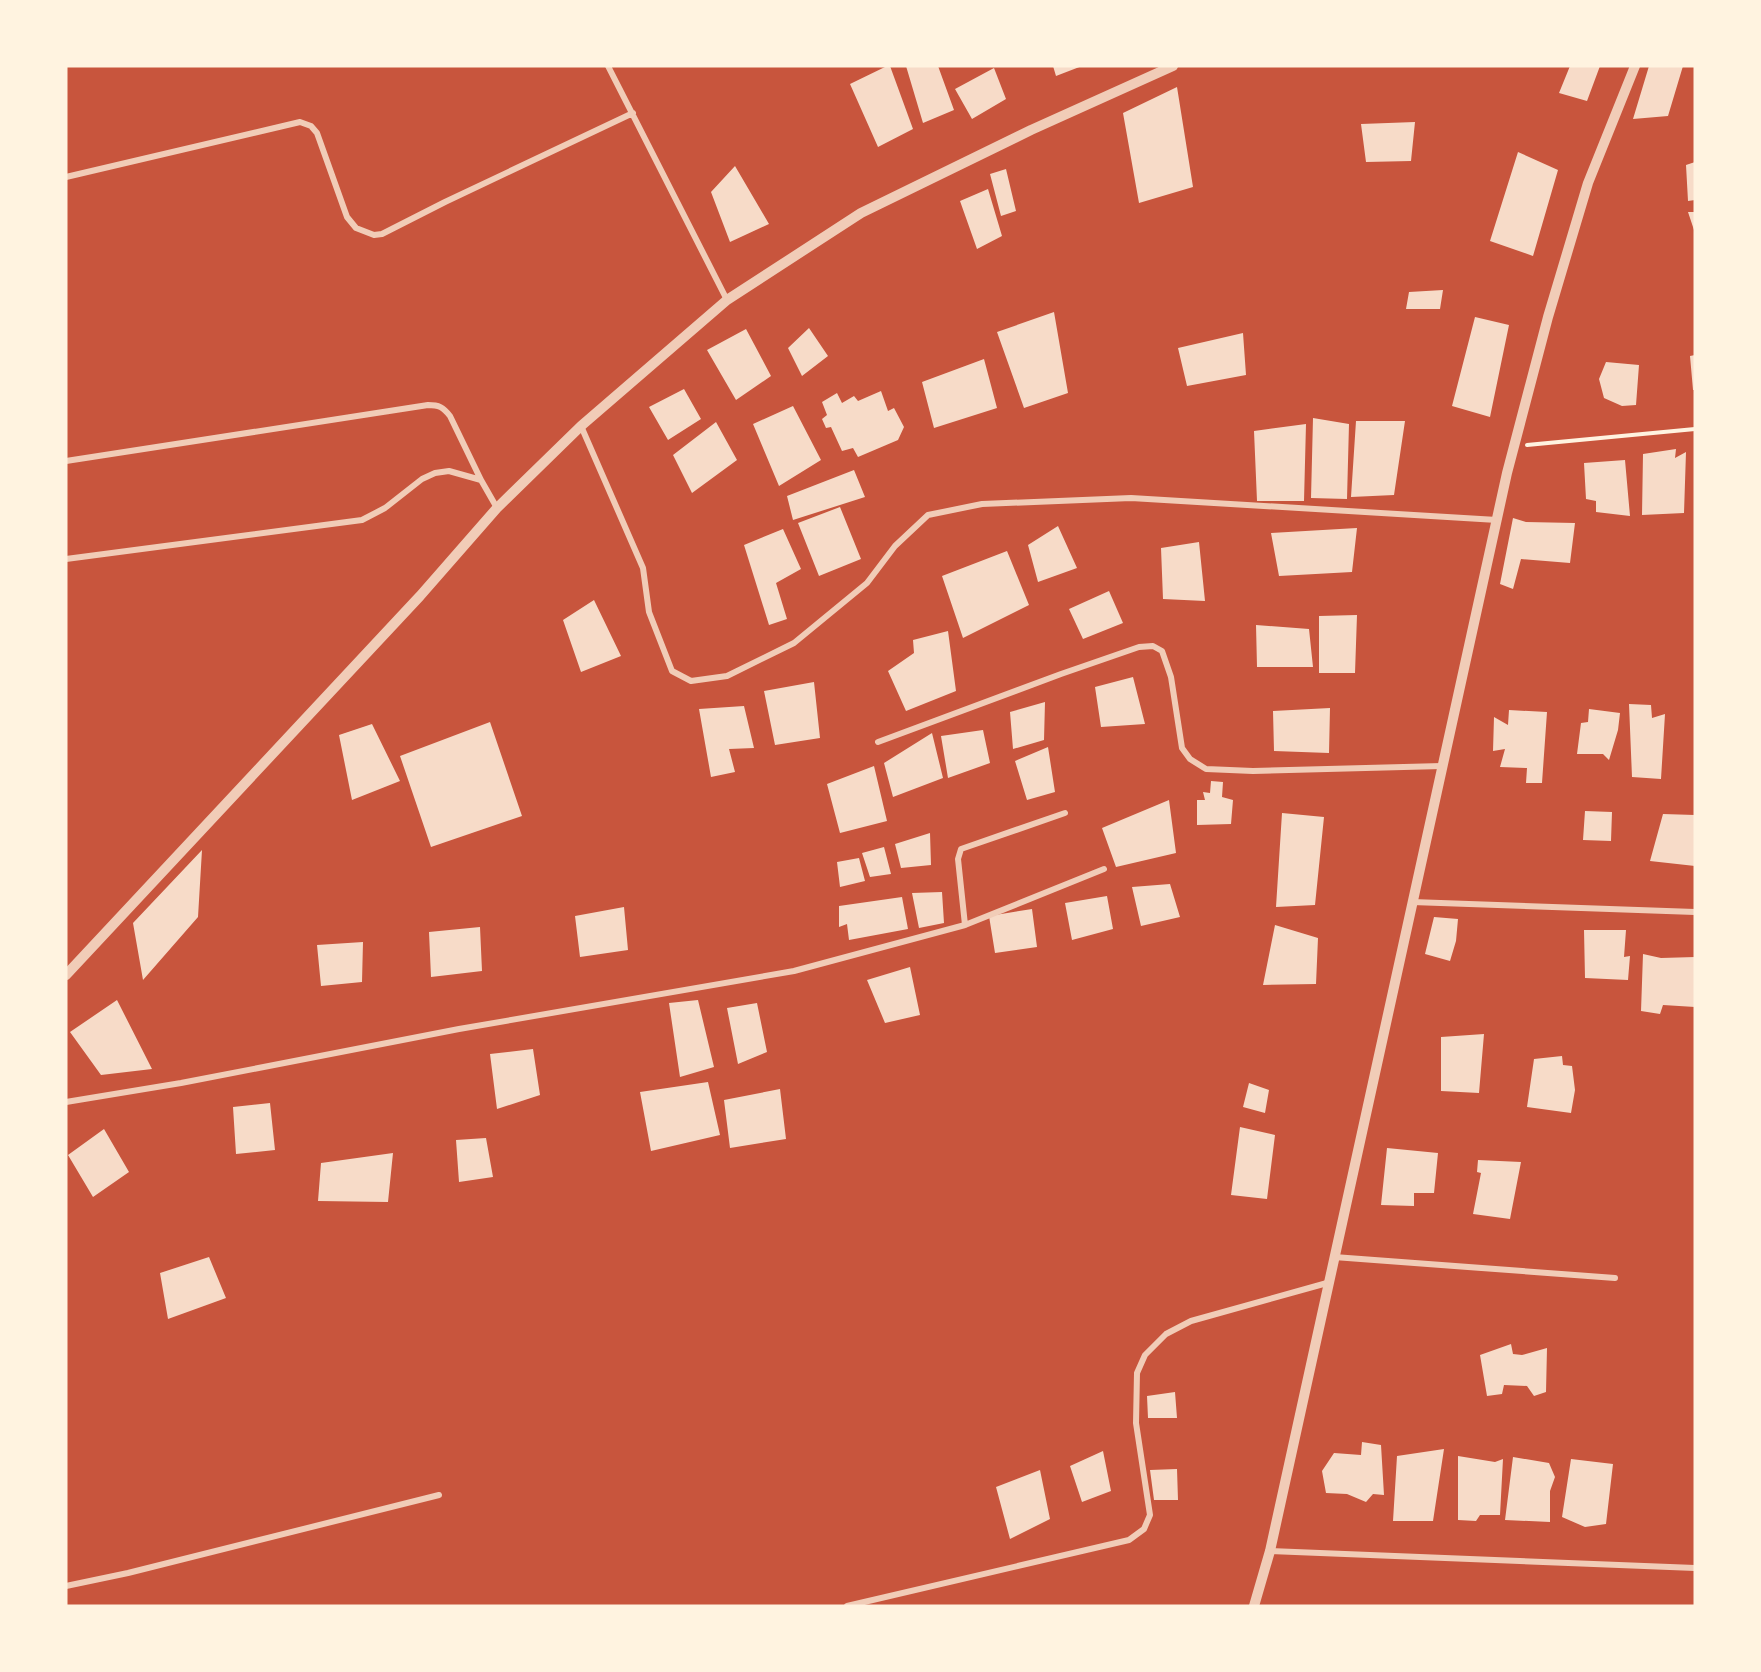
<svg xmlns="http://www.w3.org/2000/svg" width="1761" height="1672" font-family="Arial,sans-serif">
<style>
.building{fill:#f7dbc8}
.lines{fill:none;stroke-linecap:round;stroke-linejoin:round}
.path{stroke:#fff3e0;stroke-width:4}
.minor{stroke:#f1ccb7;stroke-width:6}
.tertiary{stroke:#f1ccb7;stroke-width:10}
</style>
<rect width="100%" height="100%" fill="#c8553d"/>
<!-- building -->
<path class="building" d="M887 66H890L913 129 878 147 850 84Z
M906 66H938L954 110 923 123Z
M1053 66H1082L1056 76Z
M1570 66H1600L1587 101 1559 93Z
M1649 66H1683L1668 116 1633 119Z
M994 68 1006 99 972 119 955 89Z
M1177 87 1193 187 1139 203 1123 113Z
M1415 122 1411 161 1366 162 1361 124Z
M1518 152 1558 170 1533 256 1490 241Z
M1695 162V200L1688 201 1686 165Z
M735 166 769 224 730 242 711 192Z
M1006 169 1016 211 1001 216 990 174Z
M988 189 1002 236 977 249 960 201Z
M1688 212H1695V233Z
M1443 290 1440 309H1406L1409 292Z
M1054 312 1068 393 1024 408 997 332Z
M1475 317 1509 325 1490 417 1452 406Z
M809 328 828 356 802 376 788 348Z
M746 329 771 376 736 400 707 350Z
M1243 333 1246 375 1187 386 1178 348Z
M1695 355V390H1693L1690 356Z
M984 359 997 408 934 428 922 382Z
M1606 362 1639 365 1636 405 1622 406 1604 398 1599 379Z
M684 389 701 419 668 440 649 407Z
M881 391 888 411 894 408 904 427 898 440 858 457 853 448 842 451 831 427 826 428 822 419 827 415 822 402 837 393 842 403 854 396 858 401Z
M793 406 821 460 779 486 753 424Z
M1313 418 1349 424 1347 499 1311 498Z
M1356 421H1405L1394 495 1351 497Z
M716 422 737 460 692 493 673 455Z
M1306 424 1304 501H1257L1254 431Z
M1676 449 1675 458 1686 452 1684 513 1642 515 1643 454Z
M1625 460 1630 516 1596 512V501L1586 499 1584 463Z
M854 470 865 497 793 520 787 496Z
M840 507 861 559 819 576 798 523Z
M1513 518 1526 522 1575 523 1570 563 1521 559 1513 589 1500 584Z
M1058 526 1077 568 1038 582 1028 545Z
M1357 528 1352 572 1279 576 1271 533Z
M783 529 801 569 776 583 787 619 769 625 744 545Z
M1199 542 1205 601 1163 599 1161 548Z
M1007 551 1029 605 963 638 942 576Z
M1109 591 1123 623 1083 639 1069 609Z
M594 600 621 656 581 672 563 620Z
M1357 615 1355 673H1319V616Z
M1256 625 1309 629 1313 667H1257Z
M948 631 956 691 906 711 888 671 914 653 913 640Z
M1133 677 1145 724 1101 727 1095 687Z
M814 682 820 738 775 745 764 691Z
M1045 702 1044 740 1013 749 1010 712Z
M1629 704 1651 705 1652 718 1665 714 1661 779 1632 777Z
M744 706 754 748 729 749 735 772 711 777 699 709Z
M1330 708 1329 753 1274 751 1273 711Z
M1589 709 1620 713 1618 730 1609 760 1603 754H1577L1581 723 1588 722Z
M1509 710 1547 712 1542 783H1526L1527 768 1500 767 1505 749 1493 751 1494 717 1508 725Z
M490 722 522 816 431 847 400 756Z
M372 724 400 781 352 800 339 735Z
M983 730 990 763 948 778 941 736Z
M932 733 943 778 893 797 884 763Z
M1048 747 1055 792 1027 800 1015 761Z
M874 766 887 821 840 833 827 784Z
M1211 781 1223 782 1222 797 1233 800 1231 824 1197 825V800H1205L1203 792 1210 793Z
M1169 800 1176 853 1116 867 1102 828Z
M1585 811 1612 812 1611 841 1583 840Z
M1282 813 1324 817 1315 905 1276 907Z
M1663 814 1695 815V866L1650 861Z
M930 833 931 865 901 868 895 844Z
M884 847 891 874 870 877 862 853Z
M202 850 198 917 143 980 133 923Z
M859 858 865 881 840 887 837 862Z
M1170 884 1180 917 1141 926 1132 887Z
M942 892 944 923 919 928 912 893Z
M1107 896 1113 929 1072 940 1065 903Z
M902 897 908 929 849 940 847 924 839 927V906Z
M624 907 628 950 580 957 575 916Z
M1032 909 1037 947 995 953 989 916Z
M1434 917 1458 919 1456 941 1450 961 1425 954Z
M1275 925 1318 938 1316 984 1263 985Z
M480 927 482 971 431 977 429 932Z
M1584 930H1626L1624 957 1630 956 1628 980 1585 978Z
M363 942 362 982 321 986 317 945Z
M1643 954 1661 958 1695 957V1007L1663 1005 1660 1014 1641 1011Z
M910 967 920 1015 885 1023 867 980Z
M117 1000 152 1069 101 1075 70 1032Z
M698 1000 714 1067 680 1077 669 1003Z
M757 1003 767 1052 738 1064 727 1008Z
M1484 1034 1479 1093 1441 1091V1037Z
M533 1049 540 1095 497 1109 490 1054Z
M1562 1056 1563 1065 1572 1066 1575 1090 1571 1113 1527 1107 1534 1059Z
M708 1082 720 1135 651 1151 640 1092Z
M1249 1083 1269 1090 1265 1113 1243 1107Z
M780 1089 786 1139 730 1148 724 1100Z
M270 1103 275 1150 236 1154 233 1107Z
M1240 1127 1275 1135 1267 1199 1231 1195Z
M104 1129 129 1172 93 1197 68 1155Z
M486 1138 493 1177 459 1182 456 1140Z
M1387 1148 1438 1153 1434 1193H1414V1206L1381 1205Z
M393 1153 388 1202 318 1201 321 1163Z
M1478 1160 1521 1162 1510 1219 1473 1214 1481 1173 1477 1172Z
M209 1257 226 1298 168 1319 160 1273Z
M1511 1344 1513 1354 1522 1355 1547 1348 1546 1392 1534 1396 1527 1386 1504 1385 1502 1394 1487 1396 1480 1355Z
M1175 1392 1177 1418H1148L1147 1396Z
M1362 1442 1381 1445 1384 1495 1373 1494 1366 1502 1347 1494 1326 1493 1322 1471 1334 1453 1361 1455Z
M1444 1449 1433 1521H1393L1397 1456Z
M1103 1451 1111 1491 1082 1502 1070 1466Z
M1458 1456 1495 1462 1503 1459 1500 1515H1480L1476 1521 1458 1520Z
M1513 1457 1549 1463 1555 1477 1550 1491V1522L1505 1520Z
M1571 1459 1613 1464 1606 1524 1585 1527 1562 1517Z
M1177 1469 1178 1500H1154L1150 1470Z
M1040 1470 1050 1519 1010 1539 996 1487Z"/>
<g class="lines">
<!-- path -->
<path class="path" d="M1527 445 1695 429"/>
<!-- minor -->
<path class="minor" d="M608 66 727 300
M66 177 300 122 311 126 317 133 347 217 356 228 374 235 382 234 445 202 633 113
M581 426 643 568 649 612 672 671 691 681 727 676 794 643 867 583 895 546 928 515 982 504 1131 498 1497 520
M66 461 428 405C439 405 443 407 450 416L481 480
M66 559 362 520 385 508 422 479 435 473 449 471 481 480 497 508
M878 742 1061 674 1139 647 1153 646 1162 651 1171 677 1182 748 1190 759 1206 769 1253 771 1442 766
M1412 902 1695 912
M965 925 958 859 961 849 1065 813
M66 1102 181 1083 459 1029 794 971 965 925 1104 869
M1334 1257 1615 1278
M1270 1551 1695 1568
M66 1586 128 1573 439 1495
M847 1606 1129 1540 1144 1529 1150 1515 1136 1423 1137 1373 1145 1355 1166 1334 1191 1321 1327 1283"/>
<!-- tertiary -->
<path class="tertiary" d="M66 975 420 596 497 508 581 426 727 300 861 213 1031 130 1173 66
M1254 1606 1270 1551 1507 473 1548 317 1588 183 1635 66"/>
</g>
<!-- border -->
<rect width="1761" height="1672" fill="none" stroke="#fff3e0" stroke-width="135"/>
</svg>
